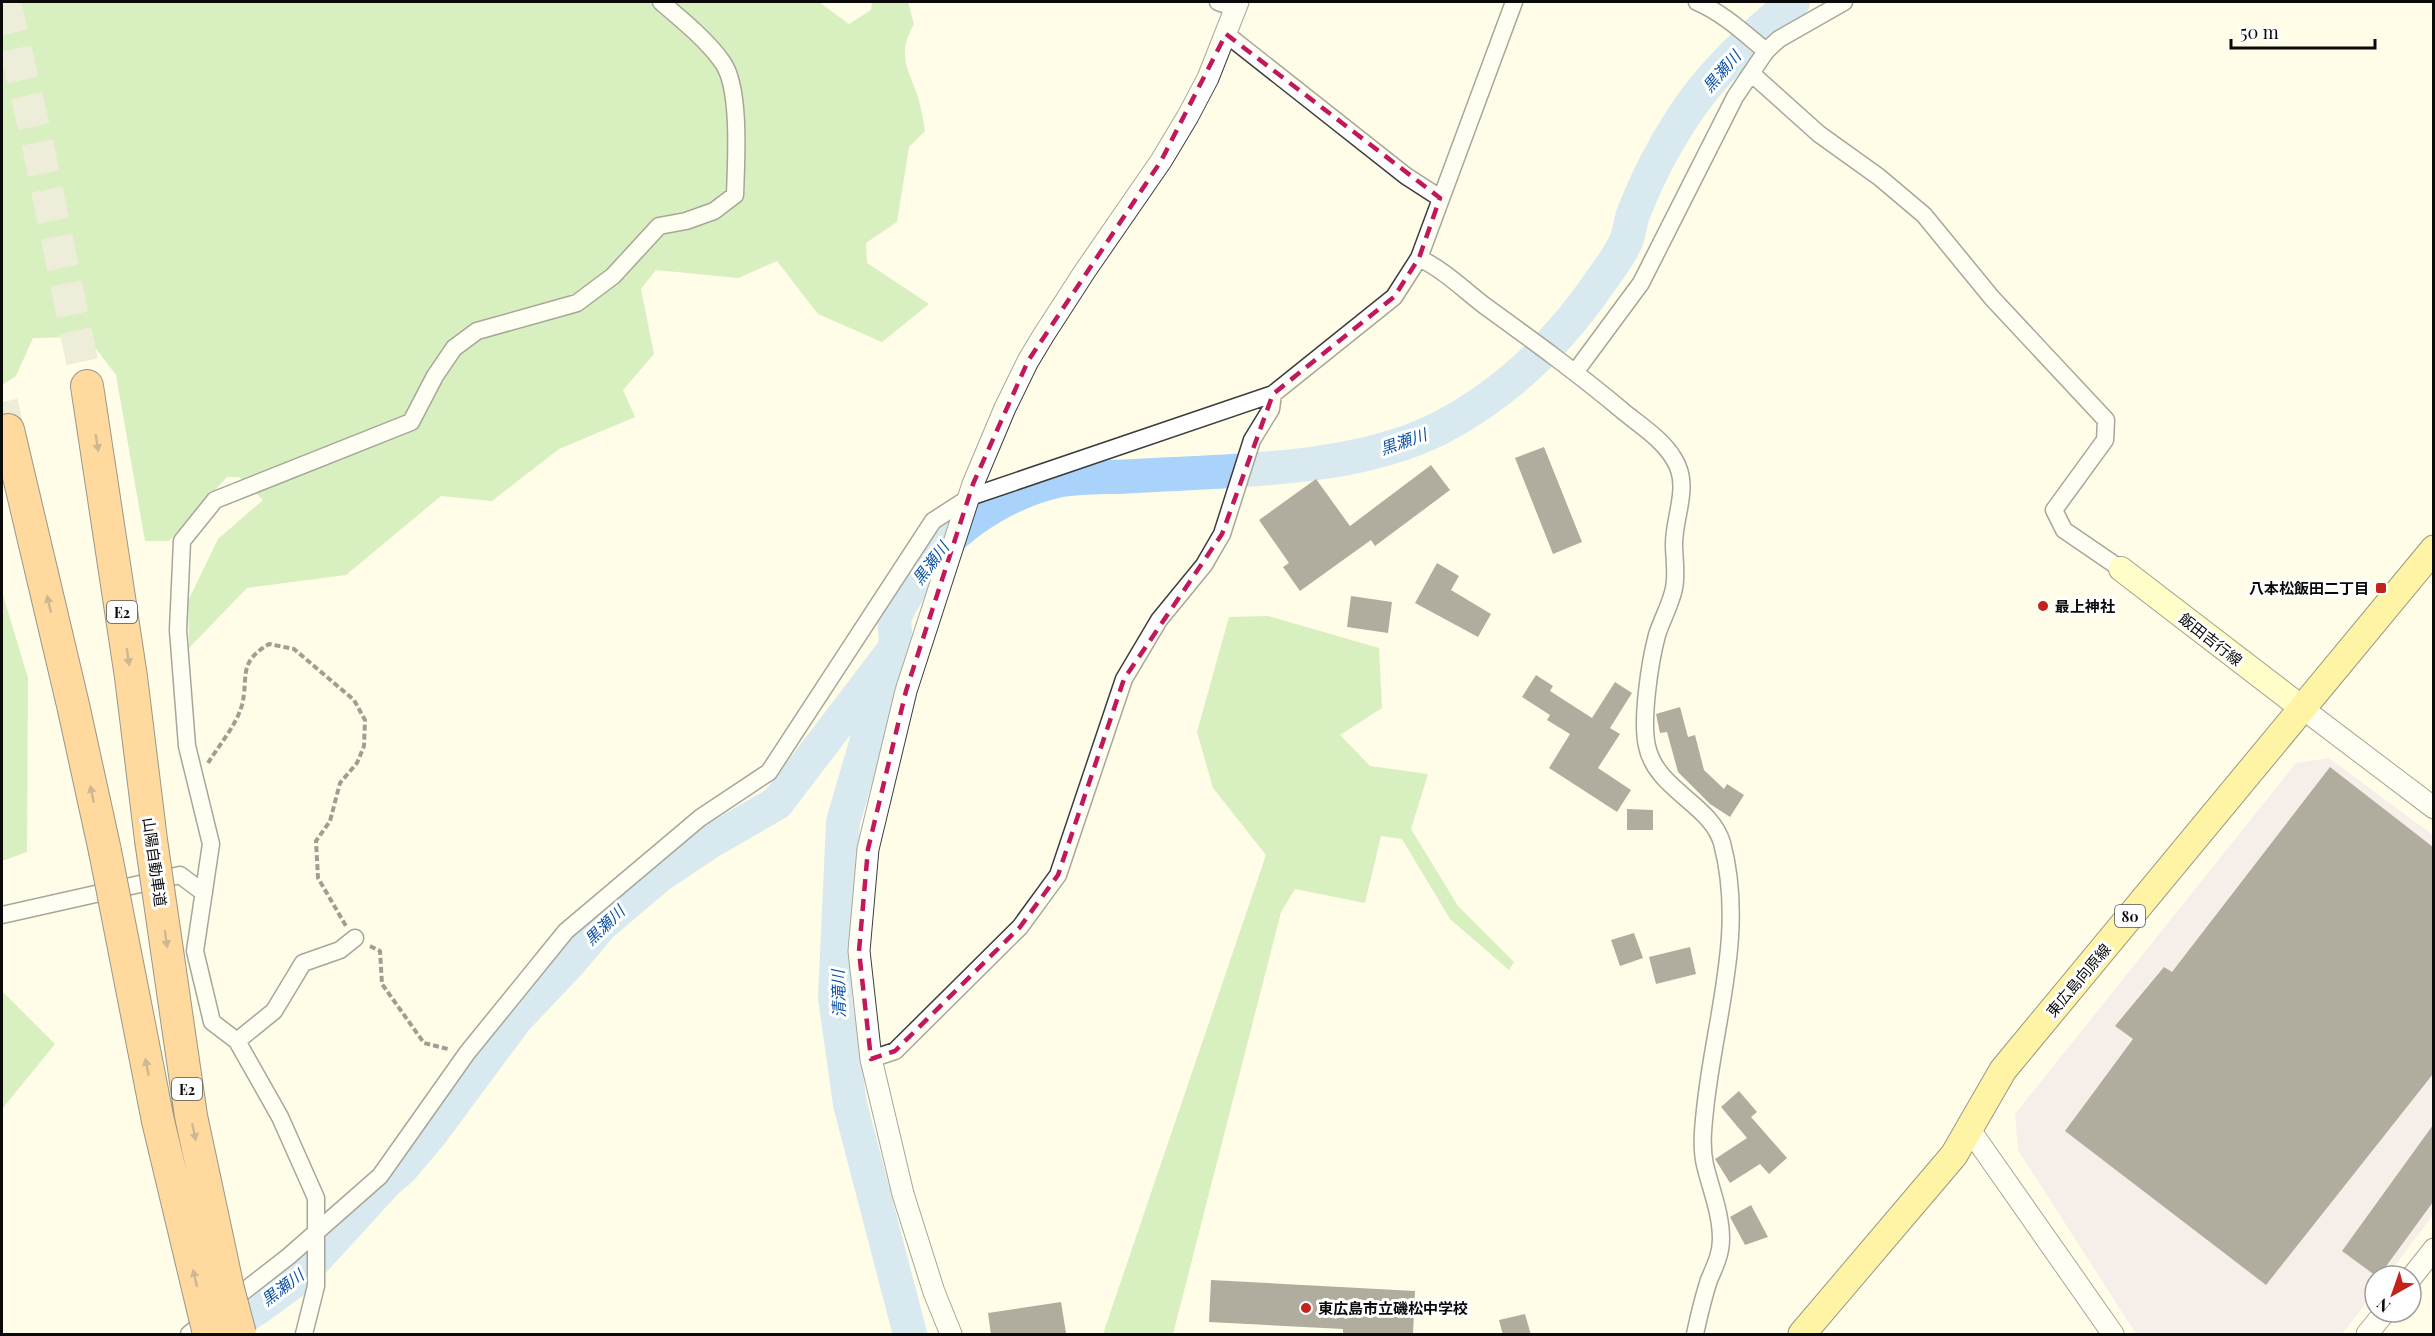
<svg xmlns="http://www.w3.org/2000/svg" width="2435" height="1336" font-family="'Playfair Display','Noto Sans JP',serif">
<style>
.industrial{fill:#eaddea}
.forest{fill:#a9dd8e}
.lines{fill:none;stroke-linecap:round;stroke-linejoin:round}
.river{stroke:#a9d3fa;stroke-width:34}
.building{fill:#534d46}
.motorway-tunnel{stroke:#dad9c7;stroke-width:32;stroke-dasharray:32 16;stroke-linecap:butt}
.minor-casing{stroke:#3d3d3d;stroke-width:19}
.tertiary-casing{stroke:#3d3d3d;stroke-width:23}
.secondary-casing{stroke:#2c2c2c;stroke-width:26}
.primary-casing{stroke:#1b1b1b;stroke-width:29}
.motorway-casing{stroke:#1b1b1b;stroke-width:34}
.path{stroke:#2c2c2c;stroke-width:4;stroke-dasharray:6 3;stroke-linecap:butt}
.minor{stroke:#fff;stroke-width:16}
.tertiary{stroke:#fff;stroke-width:21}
.secondary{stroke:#fffea3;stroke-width:24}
.primary{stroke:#ffe758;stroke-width:27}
.motorway{stroke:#fead46;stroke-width:32}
.motorway-bridge-casing{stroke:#1b1b1b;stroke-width:34;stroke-linecap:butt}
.motorway-bridge{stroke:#fead46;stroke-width:32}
.oneway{fill:#90642b}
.marked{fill:none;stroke:#c2185b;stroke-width:4.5;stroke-dasharray:12 8;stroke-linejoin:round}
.poi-dot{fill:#c2241b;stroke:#fff;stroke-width:2}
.labels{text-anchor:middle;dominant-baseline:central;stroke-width:6;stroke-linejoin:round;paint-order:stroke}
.shield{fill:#fff;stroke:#545454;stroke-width:1.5}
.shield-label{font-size:14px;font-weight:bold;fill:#0a0a0a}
.poi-label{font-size:15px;font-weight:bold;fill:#0a0a0a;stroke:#fff;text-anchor:start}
.street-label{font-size:15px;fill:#0a0a0a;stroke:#fff}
.water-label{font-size:16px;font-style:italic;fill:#0d52a2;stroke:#fff}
</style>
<rect width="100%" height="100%" fill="#fffde8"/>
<!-- industrial -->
<path class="industrial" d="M2329 758 2433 835V1215L2387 1276H2375V1292L2342 1334H2136L2018 1150 2015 1114 2296 763Z"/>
<!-- forest -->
<path class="forest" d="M2 2H819L849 24 871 10 872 2H908L914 24C897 54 907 66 917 94 921 106 923 119 925 131L909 147 897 222 866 243 867 263 929 304 882 342 818 314 777 261 738 278 656 270 641 289 654 354 623 390 635 417 559 449 492 501 441 496 346 575 247 588 189 648 188 601 218 539 263 500 239 477H227L169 541H145L116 375 87 337 33 338 16 376 2 385Z
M2 592 28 678 27 852 2 861Z
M1268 616 1379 648 1382 708 1340 735 1370 766 1428 774 1411 829 1458 906 1514 962 1509 970 1450 919 1402 839 1381 836 1365 903 1295 889 1281 912 1173 1334H1103L1266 855 1213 788 1197 732 1229 617Z
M2 991 55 1044 2 1109Z"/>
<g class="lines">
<!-- river -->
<path class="river" d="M887 671 843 822 835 998 850 1104 910 1334
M214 1334 256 1309 297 1279 386 1182 401 1169 429 1136 516 1019 569 963 601 925 660 875 708 843 777 803 893 651C900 637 892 629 895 617 900 604 915 580 923 569 954 526 1005 493 1057 481 1082 476 1111 478 1136 476 1231 470 1354 472 1440 428 1505 394 1559 342 1600 282 1609 270 1620 255 1626 241 1630 232 1630 221 1634 212 1646 181 1663 148 1681 120 1711 73 1751 37 1793 2"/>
</g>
<!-- building -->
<path class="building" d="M1544 447 1582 542 1553 554 1515 458Z
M1431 465 1450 490 1375 546 1371 540 1300 591 1283 567 1289 563 1259 520 1316 479 1350 526Z
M1437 563 1459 576 1451 590 1491 614 1478 637 1415 603Z
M1351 596 1392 602 1388 633 1347 627Z
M1536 675 1553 686 1550 691 1592 718 1615 682 1632 693 1610 728 1620 734 1598 768 1631 790 1617 812 1549 768 1570 734 1547 720 1550 715 1522 697Z
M1680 707 1688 737 1695 735 1704 770 1724 789 1727 784 1744 795 1730 817 1710 804 1678 772 1667 732 1660 733 1656 714Z
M2330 767 2433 847V1074L2266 1285 2065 1131 2133 1039 2115 1026 2164 967 2172 972Z
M1627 809 1653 810V830H1627Z
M1634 933 1643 958 1620 966 1611 940Z
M1690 947 1696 974 1656 984 1649 957Z
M1739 1091 1757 1112 1751 1117 1787 1158 1769 1174 1760 1164 1730 1183 1715 1159 1747 1138 1721 1107Z
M2433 1125V1202L2379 1276H2376L2342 1251Z
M1751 1205 1768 1237 1745 1245 1730 1217Z
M1211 1280 1415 1291 1413 1334 1343 1335V1329L1209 1322Z
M1061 1302 1066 1333 991 1335 988 1313Z
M1525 1314 1531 1335H1503L1499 1320Z"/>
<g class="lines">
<!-- motorway-tunnel -->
<path class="motorway-tunnel" d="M5 2 36 136 87 386
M2 402 8 430"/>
<!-- minor casing -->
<g class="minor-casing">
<path id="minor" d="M1218 2 1235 8
M1697 2C1723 13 1744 33 1766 51
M1226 34 1406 176 1440 198
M1751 73 1819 134 1879 177 1924 215 1992 298 2106 420 2105 440 2054 510 2064 530 2121 569
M1419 258C1444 270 1463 289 1485 306 1532 340 1579 374 1624 412 1641 426 1662 439 1674 459 1691 486 1674 515 1674 544 1674 558 1677 574 1674 588 1671 604 1662 619 1657 635 1650 661 1641 720 1647 746 1656 790 1711 804 1722 843 1746 933 1714 1020 1705 1110 1703 1128 1701 1147 1705 1165 1711 1190 1721 1213 1721 1239 1721 1254 1715 1266 1709 1280 1703 1298 1699 1316 1695 1334
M1576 371 1641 283 1735 97 1766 51 1779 39 1844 2
M2 915 180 875 204 893
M237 1041 274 1011 303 963 340 950 355 938
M871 1059 895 1051 1020 927 1058 875 1124 679 1159 620 1204 565 1222 534 1252 440 1271 409 1273 394
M189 1334 289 1256 380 1176 467 1053 566 931 700 818 769 772 933 521 970 497 1273 394 1394 297 1419 258 1514 2
M304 1334 316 1286V1198L280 1117 237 1041 212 1022 195 951 211 844 187 746 178 630 182 541 215 500 411 422 435 376 454 348 477 331 577 303 613 276 659 226 686 221 714 211 735 195C736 163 741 89 723 63 709 42 680 18 661 2"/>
</g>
<!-- tertiary casing -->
<g class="tertiary-casing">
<path id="tertiary" d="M2302 708 2434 808
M1970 1130 2113 1334
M2411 1278 2434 1249
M951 1334 934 1292 903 1194 871 1059 859 951 868 849 906 691 973 484 1005 408 1028 361 1043 336 1085 271 1161 161 1188 116 1208 78 1238 2
M2367 1334 2385 1312"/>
</g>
<!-- secondary casing -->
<g class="secondary-casing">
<path id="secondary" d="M2121 569 2302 708"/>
</g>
<!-- primary casing -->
<g class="primary-casing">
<path id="primary" d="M1802 1334 1954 1155 2003 1070 2434 549"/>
</g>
<!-- motorway casing -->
<g class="motorway-casing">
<path id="motorway" d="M87 386 131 677 151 840
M8 430 73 705 105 851"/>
</g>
<!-- path -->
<path class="path" d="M208 763C219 745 236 726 242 705 249 676 237 663 269 644L294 649 354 700 365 720 364 746 357 763 340 783 330 821 316 841 318 878 346 926
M370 946 380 951 382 984 424 1043 448 1049"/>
<!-- minor -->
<use href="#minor" class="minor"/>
<!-- tertiary -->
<use href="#tertiary" class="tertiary"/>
<!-- secondary -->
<use href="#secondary" class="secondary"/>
<!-- primary -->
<use href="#primary" class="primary"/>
<!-- motorway -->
<use href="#motorway" class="motorway"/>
<!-- motorway-bridge casing -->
<g class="motorway-bridge-casing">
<path id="motorway-bridge" d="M151 840 191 1116 228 1289 240 1334
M105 851 158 1121 209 1334"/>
</g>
<!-- motorway-bridge -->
<use href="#motorway-bridge" class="motorway-bridge"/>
</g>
<!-- one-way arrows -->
<defs><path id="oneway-solid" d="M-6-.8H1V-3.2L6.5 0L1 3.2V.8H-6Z" transform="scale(1.5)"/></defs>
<g class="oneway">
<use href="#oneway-solid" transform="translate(97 443) rotate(81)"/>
<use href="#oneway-solid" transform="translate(49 604) rotate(-103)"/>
<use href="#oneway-solid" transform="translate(128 657) rotate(82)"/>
<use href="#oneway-solid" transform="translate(92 794) rotate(-102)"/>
<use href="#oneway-solid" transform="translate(166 939) rotate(82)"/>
<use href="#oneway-solid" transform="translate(147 1067) rotate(-101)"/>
<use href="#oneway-solid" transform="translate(194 1132) rotate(78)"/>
<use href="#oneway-solid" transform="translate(195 1278) rotate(-103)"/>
</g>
<!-- marked area -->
<path d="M0 0H2435V1336H0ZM1226 34 1440 198 1419 258 1394 297 1273 394 1222 534 1124 679 1058 875 1020 927 895 1051 871 1059 859 951 868 849 906 691 973 484 1028 361 1161 161Z" fill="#fffde8" fill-opacity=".55" fill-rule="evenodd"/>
<path class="marked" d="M1226 34 1440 198 1419 258 1394 297 1273 394 1222 534 1124 679 1058 875 1020 927 895 1051 871 1059 859 951 868 849 906 691 973 484 1028 361 1161 161Z"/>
<!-- markers -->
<g class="poi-dot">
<rect x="2375" y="582" width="12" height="12" rx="3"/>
<circle cx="2043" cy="606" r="6"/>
<circle cx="1306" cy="1308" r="6"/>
</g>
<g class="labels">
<!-- shield labels -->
<g class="shield">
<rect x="107" y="601" width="30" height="22" rx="4.5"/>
<rect x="2115" y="905" width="30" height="22" rx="4.5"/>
<rect x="172" y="1078" width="30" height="22" rx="4.5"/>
</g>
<g class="shield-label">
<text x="122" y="612">E2</text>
<text x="2130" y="916">80</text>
<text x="187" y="1089">E2</text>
</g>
<!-- poi labels -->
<g class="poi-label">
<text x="2369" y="588" text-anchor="end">八本松飯田二丁目</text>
<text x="2055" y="606">最上神社</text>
<text x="1318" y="1308">東広島市立磯松中学校</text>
</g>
<!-- street labels -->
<g class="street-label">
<text transform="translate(2211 639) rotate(38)">飯田吉行線</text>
<text transform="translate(155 862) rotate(82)">山陽自動車道</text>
<text transform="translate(2078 980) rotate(-50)">東広島向原線</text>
</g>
<!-- water labels -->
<g class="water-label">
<text transform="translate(1721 71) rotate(-49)">黒瀬川</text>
<text transform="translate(1403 441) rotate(-19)">黒瀬川</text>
<text transform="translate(930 563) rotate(-53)">黒瀬川</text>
<text transform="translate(604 925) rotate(-44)">黒瀬川</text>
<text transform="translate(838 994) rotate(-92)">清滝川</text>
<text transform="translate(282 1287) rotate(-37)">黒瀬川</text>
</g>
</g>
<!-- border -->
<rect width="2435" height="1336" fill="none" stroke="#0a0a0a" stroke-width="6"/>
<!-- north arrow -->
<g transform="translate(2393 1294) rotate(220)"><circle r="28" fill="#ffffff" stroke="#9d9d9d" stroke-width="1.5"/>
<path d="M0-4.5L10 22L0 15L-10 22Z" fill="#c2241b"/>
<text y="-9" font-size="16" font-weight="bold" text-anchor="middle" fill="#0a0a0a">N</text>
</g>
<!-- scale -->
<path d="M2231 39v9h144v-9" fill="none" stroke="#0a0a0a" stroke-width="3"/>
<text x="2240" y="39" font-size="18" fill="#0a0a0a" stroke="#ffffff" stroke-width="4.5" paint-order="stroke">50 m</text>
</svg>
